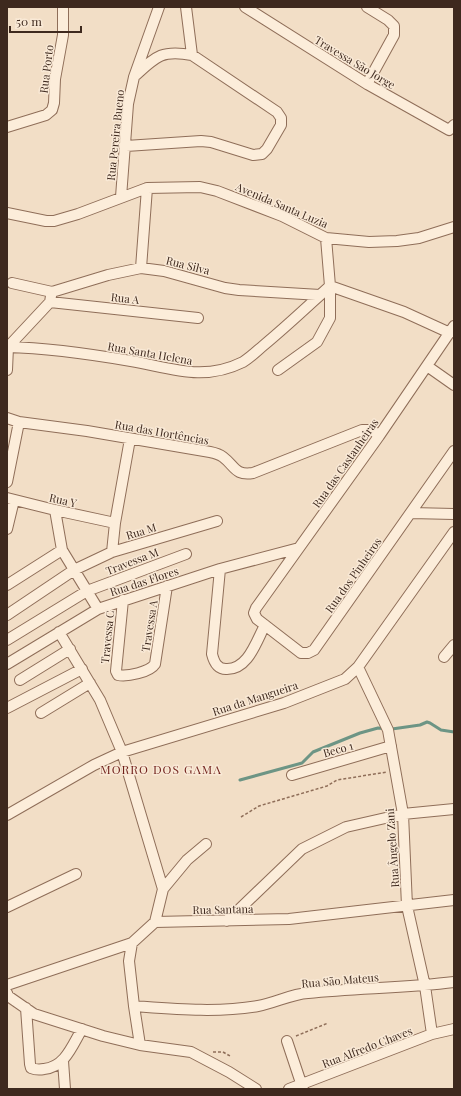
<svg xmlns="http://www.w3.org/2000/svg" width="461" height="1096" font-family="'Playfair Display',serif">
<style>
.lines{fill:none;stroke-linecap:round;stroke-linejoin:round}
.stream{stroke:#6d9585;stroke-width:3}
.minor-casing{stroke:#8f6e59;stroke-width:12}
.path{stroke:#8f6e59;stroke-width:1.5;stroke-dasharray:3 2;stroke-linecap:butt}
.minor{stroke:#fcedda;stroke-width:10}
.labels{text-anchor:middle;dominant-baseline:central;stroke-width:3;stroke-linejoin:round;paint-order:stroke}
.street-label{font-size:11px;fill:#3e291e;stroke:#f9e9d6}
.neighbourhood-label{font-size:12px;letter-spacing:1px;fill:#6f1f1a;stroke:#f9e9d6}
</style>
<rect width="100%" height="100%" fill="#f2dec6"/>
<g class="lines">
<!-- stream -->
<path class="stream" d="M240 780 302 763 313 752 360 733 378 728 392 729 420 725 427 722 430 723 441 730 454 732"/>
<!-- minor casing -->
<g class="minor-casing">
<path id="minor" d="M245 7 367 84 449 130 454 125
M136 75C157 55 163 50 192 55
M367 84 394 35V26L388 20 367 7
M7 127 46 115 52 110 54 103 55 79 63 35V7
M126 146 201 141 211 142 253 155 262 154 267 149 281 125V118L277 112 192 55 186 7
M121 197 128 104 134 77 159 7
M7 213 46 221H54L78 214 147 188 200 187 217 191 282 216 326 238 369 242 397 241 419 238 454 227
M141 268 147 188
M12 283 52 292 108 275 141 268 164 271 225 288 239 290 320 295
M50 302 198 318
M454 326 379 436 256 608 254 613 257 619 301 653H308L314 650 454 451
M7 347C48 348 90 354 131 361 171 368 203 382 243 362 251 357 258 350 264 345 287 326 308 306 330 286L326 238
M427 366 454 385
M7 370 8 347 50 302 51 296
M278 370 317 342 330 318V286L404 312 450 333
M7 418 19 422 87 431 210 452C215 453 219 454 223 457 235 466 235 476 253 473L362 430H372L379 436
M7 482 19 422
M7 498 55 510 115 523
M55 510 62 550 98 609
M411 513 454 514
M7 529 14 500
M112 552 115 523 130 439
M220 569 212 654C214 662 217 669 226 669 248 670 256 642 265 625
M7 585 62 550
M123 600 116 671 118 675C127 677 150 672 155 664L167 586
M7 615 74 570 112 552 217 521
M59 632 100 700 122 752 163 889 155 922
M7 640 87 591 186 554
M444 657 454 645
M7 664 98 609 220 569 299 548
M358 667 388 730 403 814 407 906 425 986 432 1034
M20 680 70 649
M7 708 82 669
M41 713 90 683
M292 775 391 746
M7 815 94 765 122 752 284 703 345 679 358 667 454 532
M163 889 187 860 206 844
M7 907 76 874
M227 921 302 849 346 827 403 814 454 809
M132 943 129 961 134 1006 140 1045
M7 985 132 943 155 922 289 919 454 900
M7 993 8 996 34 1014 103 1036 140 1045 191 1052 229 1072 256 1089
M134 1006C175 1009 217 1013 258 1006 275 1003 291 994 308 993 357 988 406 988 454 982
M26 1008 30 1064 31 1068C36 1070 39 1070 44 1069 65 1067 72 1046 82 1029
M287 1041 303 1089
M63 1061 65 1089
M289 1089 432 1034 454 1029"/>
</g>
<!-- path -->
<path class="path" d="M241 817 259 806 327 786 337 780 387 772
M296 1036 328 1023
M213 1052H223L230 1056"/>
<!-- minor -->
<use href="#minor" class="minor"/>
</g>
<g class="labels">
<!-- street labels -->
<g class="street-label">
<text transform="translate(355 62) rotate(31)">Travessa São Jorge</text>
<text transform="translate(46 69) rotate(-83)">Rua Porto</text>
<text transform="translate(115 135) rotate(-84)">Rua Pereira Bueno</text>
<text transform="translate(282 205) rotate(23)">Avenida Santa Luzia</text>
<text transform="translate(188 265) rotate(14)">Rua Silva</text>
<text transform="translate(125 298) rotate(6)">Rua A</text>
<text transform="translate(150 353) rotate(10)">Rua Santa Helena</text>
<text transform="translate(162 432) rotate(10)">Rua das Hortências</text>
<text transform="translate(345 463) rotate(-55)">Rua das Castanheiras</text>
<text transform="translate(63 500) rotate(13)">Rua Y</text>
<text transform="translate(141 531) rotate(-17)">Rua M</text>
<text transform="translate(132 561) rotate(-21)">Travessa M</text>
<text transform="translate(353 575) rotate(-55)">Rua dos Pinheiros</text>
<text transform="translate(144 581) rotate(-18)">Rua das Flores</text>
<text transform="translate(149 626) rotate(-81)">Travessa A</text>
<text transform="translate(107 637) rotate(-84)">Travessa C</text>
<text transform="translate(255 698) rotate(-18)">Rua da Mangueira</text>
<text transform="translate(338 749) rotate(-16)">Beco 1</text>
<text transform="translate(392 848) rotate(-94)">Rua Ângelo Zani</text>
<text transform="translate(223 909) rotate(-1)">Rua Santana</text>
<text transform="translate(340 980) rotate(-5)">Rua São Mateus</text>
<text transform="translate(367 1047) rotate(-21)">Rua Alfredo Chaves</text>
</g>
<!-- neighbourhood labels -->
<g class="neighbourhood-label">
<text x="161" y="769">MORRO DOS GAMA</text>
</g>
</g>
<!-- border -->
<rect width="461" height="1096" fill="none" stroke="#3e291e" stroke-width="16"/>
<!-- scale -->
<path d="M10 26v6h71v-6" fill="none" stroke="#3e291e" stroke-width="2"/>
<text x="16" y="26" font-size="12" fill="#3e291e" stroke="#f9e9d6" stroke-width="3" paint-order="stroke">50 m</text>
</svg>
